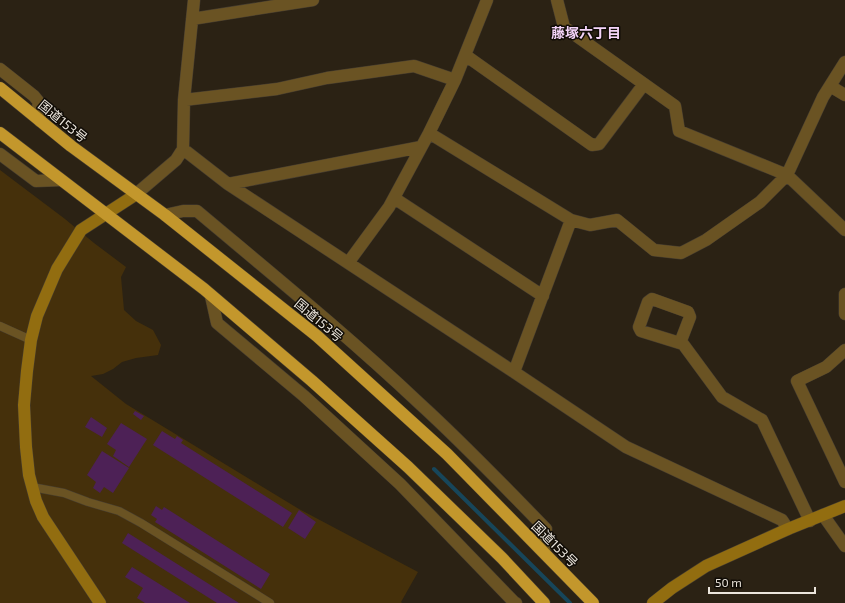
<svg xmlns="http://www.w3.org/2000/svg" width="845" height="603" font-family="'Exo 2','Noto Sans JP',sans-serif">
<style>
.green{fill:#45300b}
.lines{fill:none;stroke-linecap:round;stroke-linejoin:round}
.stream{stroke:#17465a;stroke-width:4}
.building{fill:#4d2156}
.lane-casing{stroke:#463d30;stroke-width:9}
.street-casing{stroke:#463d30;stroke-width:13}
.secondary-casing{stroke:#463d30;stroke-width:13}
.highway-casing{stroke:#463d30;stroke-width:13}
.lane{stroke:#6a5323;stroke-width:8}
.street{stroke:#6a5323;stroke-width:12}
.secondary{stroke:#926d10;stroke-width:12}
.highway{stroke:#c3972c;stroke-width:12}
.labels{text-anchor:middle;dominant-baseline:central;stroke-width:3;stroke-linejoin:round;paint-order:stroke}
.street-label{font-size:13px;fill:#ebe5dc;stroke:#100c06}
.neighbourhood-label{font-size:14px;font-weight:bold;fill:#f3d3f8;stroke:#100c06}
</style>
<rect width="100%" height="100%" fill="#2b2214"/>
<!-- green -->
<path class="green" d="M0 170 65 219 94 243 126 267 121 277 124 310 136 321 153 330 161 345 158 355 136 358 122 362 113 369 103 374 91 376 126 404 299 509 418 572 401 602 402 603H0Z"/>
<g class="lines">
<!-- stream -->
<path class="stream" d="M434 469 570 603"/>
</g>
<!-- building -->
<path class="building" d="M135 411 144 416 141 420 133 414Z
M91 417 107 428 102 437 85 427Z
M121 423 147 439 129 467 113 456 116 450 107 444Z
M162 431 175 439 177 436 183 440 181 443 292 513 283 527 153 445Z
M102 451 129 468 113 493 104 487 100 493 93 488 96 482 87 475Z
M156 506 162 510 164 507 270 574 261 589 155 522 157 519 151 515Z
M299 510 316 522 305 539 288 528Z
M128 533 239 603H217L122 543Z
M132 567 190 603H145L137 598 143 588 125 577Z"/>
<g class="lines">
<!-- lane casing -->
<g class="lane-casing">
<path id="lane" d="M0 326 31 340
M32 487 64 493 88 502 119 511 141 523 270 603"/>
</g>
<!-- street casing -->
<g class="street-casing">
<path id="street" d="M557 0 564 27 675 106 679 131 787 175 845 230
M192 19 313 0
M465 55 592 145 599 144 644 84
M0 69 34 96 38 101 40 121
M830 86 845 95
M184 100 277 89 327 78 414 66 455 80
M429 133 571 220 514 372
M183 149 228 184 514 372 626 447 782 520 788 529
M0 154 36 181 61 180
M228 184 421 147
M135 195 176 160 183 149 184 100 194 0
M394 198 543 296
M165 215 183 211H197C272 274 348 336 419 403 463 443 504 486 546 529L544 552
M571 220 590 225 617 220 654 250 681 253 706 240 760 202 787 175 823 97 845 62
M348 263 389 207 429 133 455 80 487 0
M845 294V314
M211 296 217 323 304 396 400 484 514 602 516 603
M680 343 690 317 688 312 652 299 648 302 639 327 641 331 683 344 722 397 762 420 810 521
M845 350 826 367 797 381 845 482
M823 515 845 546"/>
</g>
<!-- secondary casing -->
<g class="secondary-casing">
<path id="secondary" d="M100 603 43 517 36 501 29 475 26 447 24 405 27 371 31 340 37 316 57 269 81 230 135 195
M653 603 672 588 706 566 788 529 845 506"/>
</g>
<!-- highway casing -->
<g class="highway-casing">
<path id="highway" d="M0 88 71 146 165 215 317 336 447 454 593 603
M0 133 204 289 312 381 408 467 502 558 544 603"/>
</g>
<!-- lane -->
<use href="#lane" class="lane"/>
<!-- street -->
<use href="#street" class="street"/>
<!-- secondary -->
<use href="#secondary" class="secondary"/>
<!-- highway -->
<use href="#highway" class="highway"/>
</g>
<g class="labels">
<!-- street labels -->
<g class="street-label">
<text transform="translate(63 121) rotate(39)">国道153号</text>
<text transform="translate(319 320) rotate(40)">国道153号</text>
<text transform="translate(555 544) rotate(45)">国道153号</text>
</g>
<!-- neighbourhood labels -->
<g class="neighbourhood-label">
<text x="586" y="32">藤塚六丁目</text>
</g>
</g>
<!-- scale -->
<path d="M709 587v6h106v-6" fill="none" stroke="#ebe5dc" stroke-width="2"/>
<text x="715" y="587" font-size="12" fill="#ebe5dc" stroke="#100c06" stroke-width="3" paint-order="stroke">50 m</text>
</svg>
